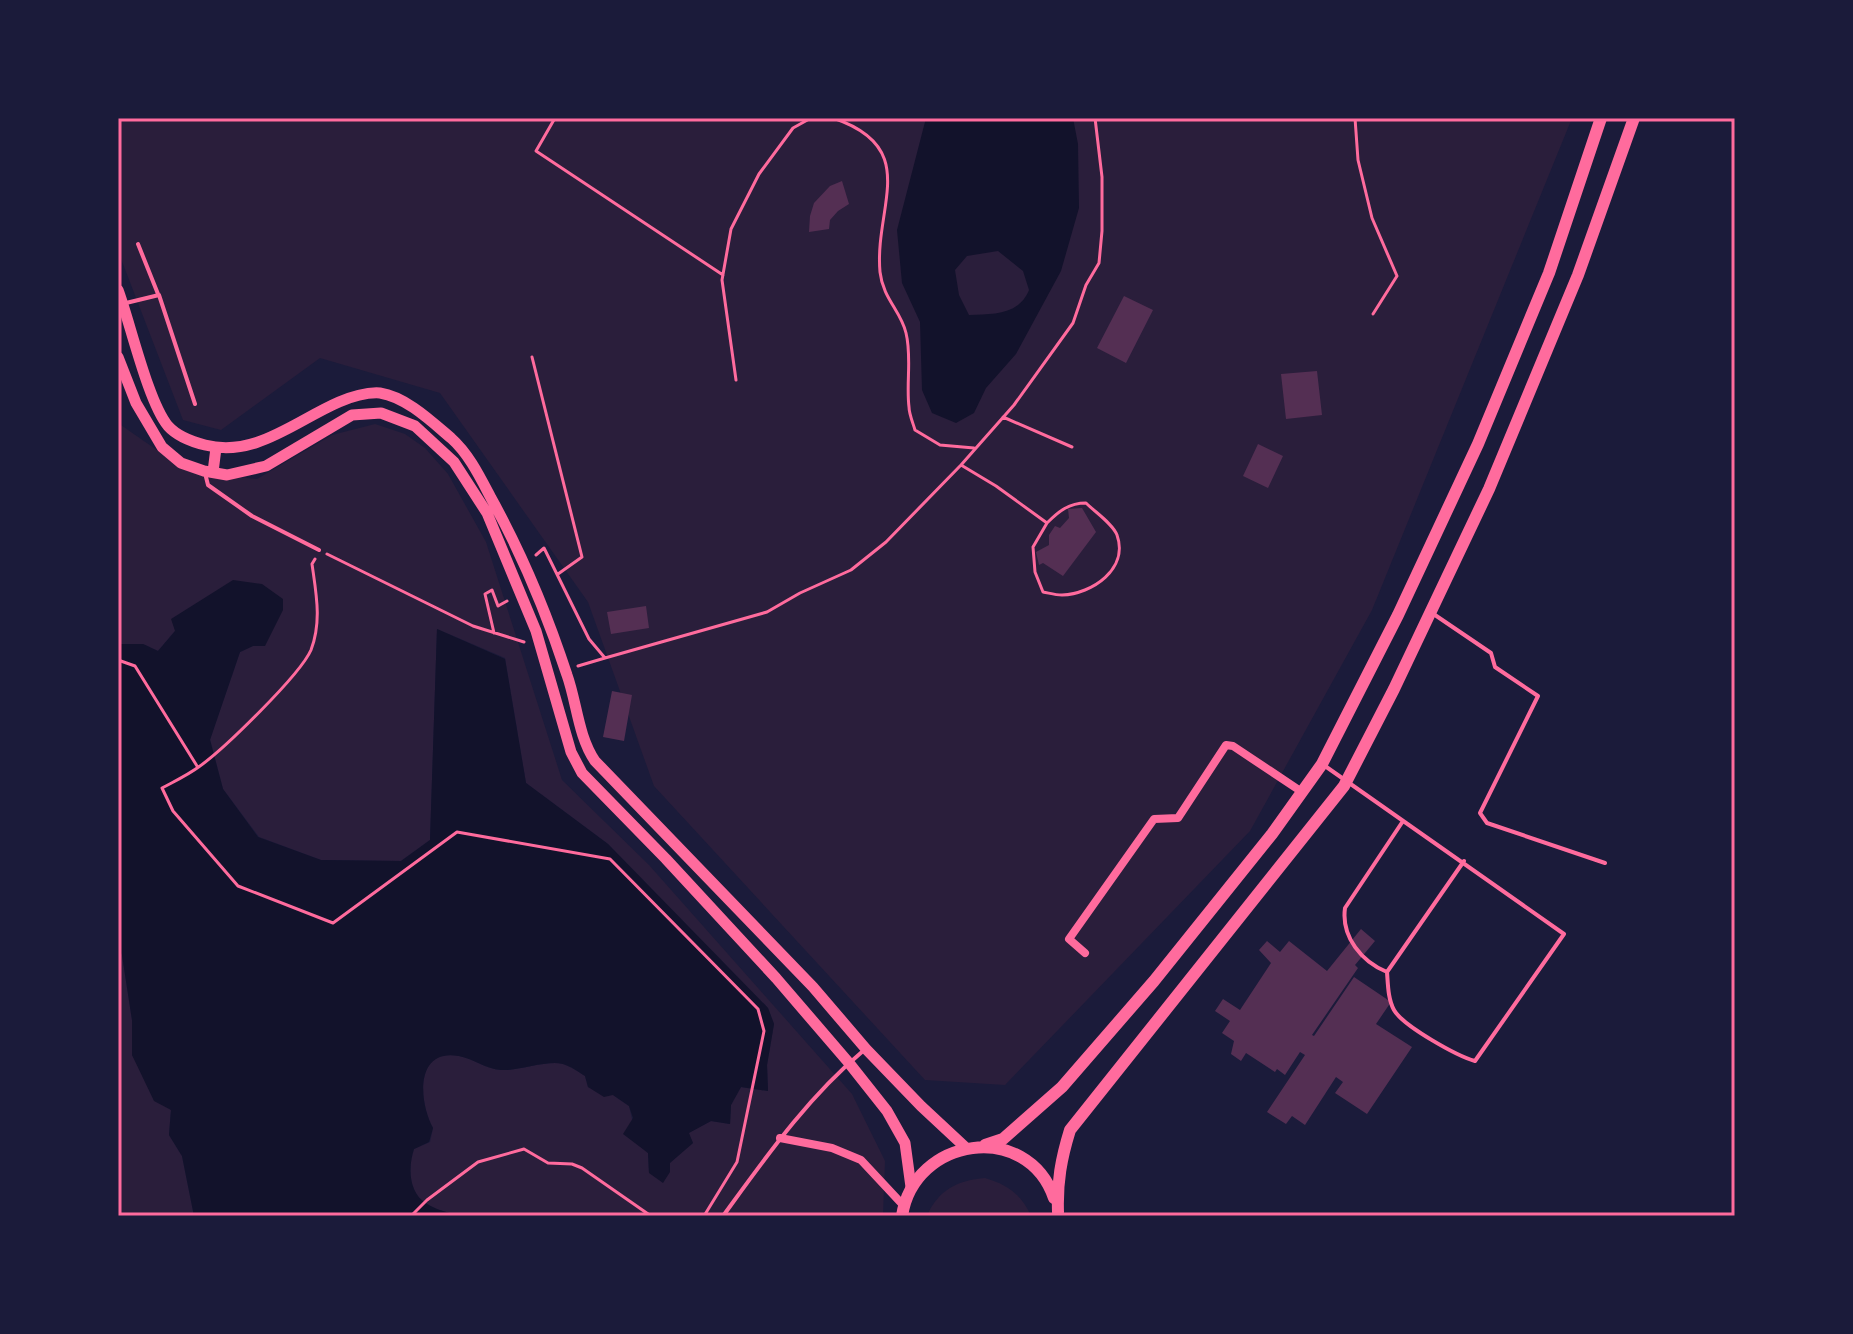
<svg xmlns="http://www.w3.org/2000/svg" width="1853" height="1334" font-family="'Fira Sans Condensed',sans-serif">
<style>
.green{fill:#2a1e3b}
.water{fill:#12122b;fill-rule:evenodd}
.building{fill:#542f53}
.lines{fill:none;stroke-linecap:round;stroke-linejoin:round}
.path{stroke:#ff6b9d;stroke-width:3}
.service{stroke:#ff6b9d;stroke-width:4}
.minor{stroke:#ff6b9d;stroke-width:8}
.secondary{stroke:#ff6b9d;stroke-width:11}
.primary{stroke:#ff6b9d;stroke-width:12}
.neatline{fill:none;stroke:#ff6b9d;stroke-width:3}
</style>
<rect width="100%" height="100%" fill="#1b1b3a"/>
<!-- green -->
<path class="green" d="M118 118H1572L1372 610 1250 831 1005 1085 925 1080 654 786 588 602 440 393 320 358 221 430 183 420 118 251Z
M118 423 187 471 257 479 332 435 375 424 405 434 425 448 448 474 486 542 562 780 649 865 852 1094 885 1161 883 1216H458C448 1212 436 1210 427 1204 408 1193 408 1167 414 1149L430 1142 433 1128C419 1103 414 1047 459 1056 474 1059 486 1069 501 1070 519 1071 547 1060 563 1064 570 1066 579 1072 585 1076L588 1087 613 1095 629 1106 638 1144 648 1153 649 1173 669 1163 693 1143 688 1133 711 1121 730 1124 731 1105 741 1087 768 1091 767 1065 774 1024 768 1008 608 844 526 783 505 658 437 629 430 840 401 861 321 860 259 837 223 789 210 739 240 652 253 646 175 631 158 651 143 644H118Z
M118 945 122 955 132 1020V1055L171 1110 169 1135 182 1156 194 1216H118Z
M985 1178C1008 1185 1021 1194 1031 1216H927C938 1190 958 1180 985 1178Z"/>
<!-- water -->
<path class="water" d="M926 118H1073L1078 144 1079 208 1061 271 1016 354 986 388 974 413 956 423 932 413 922 390 920 322 902 283 897 230ZM998 251 1023 271 1029 290C1019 315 993 314 969 315L959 295 955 270 967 256Z
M233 580 262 584 283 599V610L265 646H253L240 652 210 740 223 789 258 837 321 860 401 861 430 840 437 629 505 659 526 783 608 844 768 1008 774 1024 767 1065 768 1091 741 1087 731 1105 730 1124 711 1121 689 1133 693 1143 670 1163V1172L663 1183 649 1173 648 1153 623 1134 633 1118 629 1106 613 1095 604 1097 588 1087 585 1076C579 1072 570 1066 563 1064 546 1060 519 1071 501 1070 486 1069 474 1059 459 1056 414 1048 419 1103 433 1128L429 1142 414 1149C408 1167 408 1193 427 1204 436 1210 448 1212 458 1216H194L182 1156 169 1135 171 1110 154 1101 132 1055V1020L122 955 118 945V644H143L158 651 175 631 171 619Z"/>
<!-- building -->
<path class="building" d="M842 181 849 204 838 211 830 220 829 229 809 232 810 216 814 203 830 186Z
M1124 296 1153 310 1126 363 1097 348Z
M1317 371 1322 415 1286 419 1281 374Z
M1258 444 1283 456 1268 488 1243 476Z
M1082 508 1096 532 1063 576 1043 563 1039 565 1036 552 1049 545V535L1055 526 1060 528 1069 518 1068 509Z
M646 606 649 628 611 634 607 612Z
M612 691 632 695 624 741 603 737Z
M1361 929 1375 941 1355 965 1358 968 1312 1035 1314 1036 1354 977 1391 1002 1376 1024 1412 1047 1367 1114 1335 1093 1343 1082 1336 1077 1305 1125 1292 1116 1286 1124 1267 1112 1305 1055 1300 1052 1285 1075 1277 1069 1275 1072 1246 1053 1241 1061 1231 1054 1234 1041 1222 1033 1230 1021 1215 1011 1223 999 1240 1010 1271 963 1259 950 1267 941 1280 952 1289 941 1327 971Z"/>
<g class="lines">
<!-- path -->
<path class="path" d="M555 118 536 151 723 275
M833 118C922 148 874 206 880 272 883 299 901 311 906 333 912 357 906 383 909 407 909 414 913 423 915 430L940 445 974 448
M1355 118 1358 160 1372 218 1397 276 1373 314
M532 357 582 557 558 574
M736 380 722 280 731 229 759 174 793 128 811 118
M1003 417 1072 447
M961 465 996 486 1047 523 1033 547 1035 572 1043 592C1049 593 1055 595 1062 595 1092 594 1129 569 1117 535 1113 524 1095 512 1086 503 1069 503 1059 511 1047 523
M327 554 473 626 524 642
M536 555 544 548 589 639 605 658 767 612 800 593 851 570 886 542 961 465 1014 405 1073 323 1086 285 1099 263 1102 231V177L1095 118
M315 559 312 564C316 593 322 621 311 650 300 675 224 749 200 766 188 775 175 781 162 788L173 811 238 886 333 923 457 832 610 859 758 1009 764 1031 737 1162 704 1216
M494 633 485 594 492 590 498 606 507 601
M118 660 135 666 197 766
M578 666 605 658
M411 1216 427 1200 478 1162 524 1149 548 1163 572 1164 582 1168 651 1216"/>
<!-- service -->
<path class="service" d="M138 244 158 294
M126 303 159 295 195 404
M205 473 208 485 252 516 319 550
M1432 613 1491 653 1495 667 1538 696 1480 813 1487 823 1605 863
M1325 766 1564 934 1475 1061C1457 1056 1403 1026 1394 1010 1388 999 1388 985 1387 972L1464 861
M1387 972C1362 962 1341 937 1345 908L1403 821
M723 1216C766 1157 807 1098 863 1051"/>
<!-- minor -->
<path class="minor" d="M1734 118H1735
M1085 953 1069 939 1154 819 1178 818 1226 745 1233 746 1302 792
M780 1138 832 1148 861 1160 903 1205"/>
<!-- secondary -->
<path class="secondary" d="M118 290C130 322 148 402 168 426 177 436 193 442 205 445 255 458 295 421 339 402 350 397 367 392 380 393 406 397 431 421 451 438 469 454 480 477 491 498 522 554 547 614 567 675 577 703 578 736 595 761L813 987 866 1049 921 1106 965 1147
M118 357 136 403 162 447 181 463 204 471 227 475 266 466 352 415 381 413 415 426 454 462 487 513 536 631 571 752 582 773 666 859 776 978 849 1063 887 1111 905 1143 911 1187
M213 472 216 448"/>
<!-- primary -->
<path class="primary" d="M985 1145 1003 1139 1062 1087 1154 981 1272 834 1322 764 1398 615 1478 444 1549 273 1601 118
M1058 1212C1057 1182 1061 1159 1070 1130L1344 786 1394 689 1489 489 1578 275 1634 118
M902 1216C914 1137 1027 1120 1054 1198"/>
</g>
<!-- border -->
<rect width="1853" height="1334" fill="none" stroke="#1b1b3a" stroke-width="240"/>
<rect x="120" y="120" width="1613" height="1094" class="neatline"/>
</svg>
